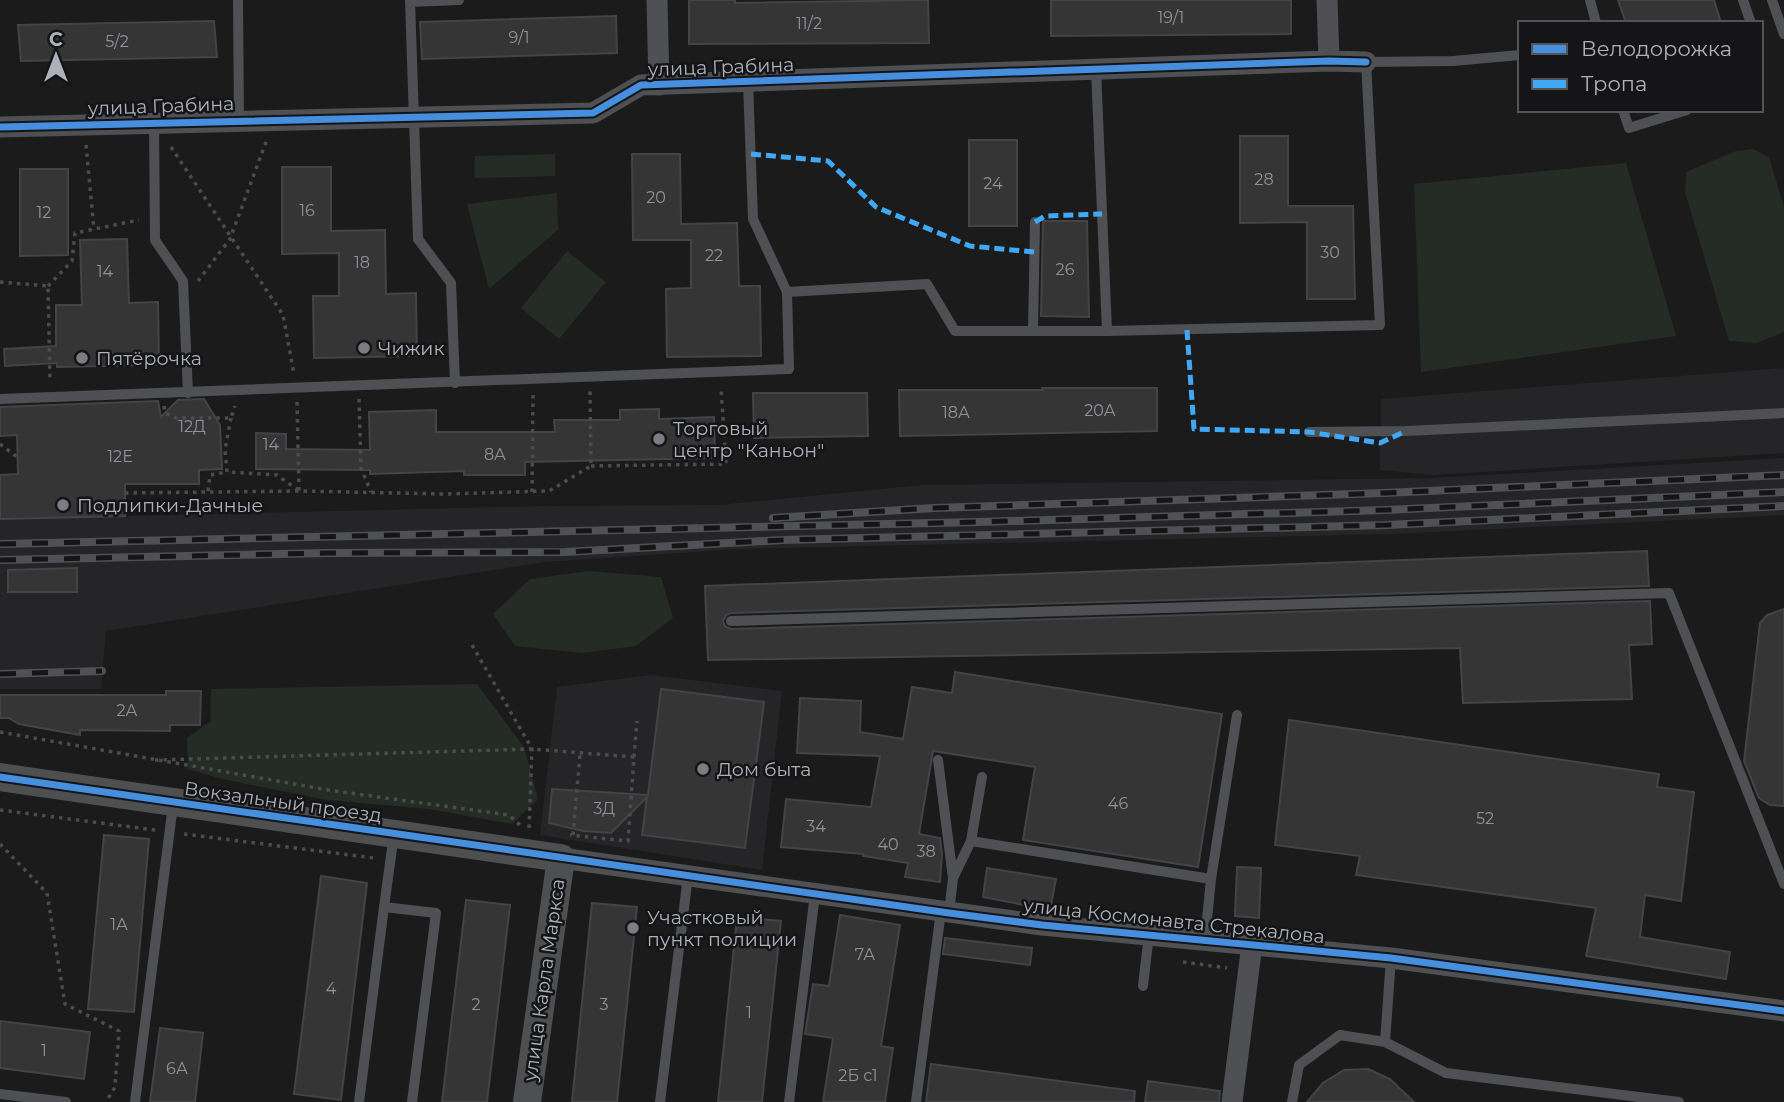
<svg xmlns="http://www.w3.org/2000/svg" width="1784" height="1102" font-family="Montserrat,sans-serif">
<style>
.built{fill:#252527}
.green{fill:#252b25}
.building{fill:#353536;stroke:#434447;stroke-width:2}
.lines{fill:none;stroke-linecap:round;stroke-linejoin:round}
.path{stroke:#4b4c4e;stroke-width:3.5;stroke-dasharray:3.5 5;stroke-linecap:butt}
.lane{stroke:#4f5053;stroke-width:10}
.street{stroke:#4f5053;stroke-width:21}
.secondary{stroke:#4e4f51;stroke-width:28}
.rail-casing{stroke:#505154;stroke-width:8}
.rail{stroke:#151517;stroke-width:5;stroke-dasharray:16;stroke-linecap:butt}
.quiet{stroke:#3fa9f5;stroke-width:5;stroke-dasharray:10 5;stroke-linecap:butt}
.cycleway-casing{stroke:#151517;stroke-width:11}
.cycleway{stroke:#468fdf;stroke-width:7}
.poi-dot{fill:#7a7d82;stroke:#151517;stroke-width:2.5}
.labels{text-anchor:middle;dominant-baseline:central;stroke-width:5;stroke-linejoin:round;paint-order:stroke}
.number-label{font-size:16px;fill:#8f9399}
.street-label{font-size:19px;fill:#adb2ba;stroke:#151517}
.poi-label{font-size:19px;fill:#adb2ba;stroke:#151517;text-anchor:start}
</style>
<rect width="100%" height="100%" fill="#1b1b1b"/>
<!-- built -->
<path class="built" d="M1784 368V453L1433 475 1380 470 1381 399Z
M1784 458V515L1392 534 740 549 545 562 106 631 101 689H0V519L545 506 717 505 923 485 1432 478Z
M650 675 782 691 762 870 540 835 557 687Z"/>
<!-- green -->
<path class="green" d="M1753 149 1769 157 1784 207V332L1757 343 1729 341 1685 192 1686 172 1736 151Z
M555 154V176L475 178V156Z
M1626 163 1676 336 1421 372 1414 184Z
M557 193 558 230 489 289 467 204Z
M567 251 606 282 559 339 521 308Z
M589 571 661 577 673 618 636 646 583 653 515 646 493 614 530 579Z
M477 684 524 747 538 799 512 824 429 809 326 800 222 779 188 769 187 738 211 721V689Z"/>
<!-- building -->
<path class="building" d="M689 0H735V3L928 0 929 43 689 44Z
M1051 0H1291V34L1051 36Z
M1618 0H1714L1721 23H1626Z
M616 16 617 53 422 59 420 22Z
M214 21 217 57 21 61 18 25Z
M1240 136H1288V206H1353L1355 299H1307V222L1240 223Z
M969 140H1017V226H969Z
M632 154H680L681 224 737 223 739 286H760L761 356 667 357 666 289 691 288V240H633Z
M282 167H331V231L385 230 386 294 416 293 417 356 314 358 313 296H339V253L282 254Z
M20 169H68V255L20 256Z
M1043 221H1087L1089 317 1041 316Z
M127 239 129 303 158 302 159 365 57 367V363L5 366 4 349 56 346V305H82L80 240Z
M1042 388H1157V431L900 436 899 390H1043Z
M753 393H867L868 436 754 438Z
M204 399 220 425 222 469 199 470V484H125V516L0 519V475L18 474 17 435 0 436V407L158 401 161 417 178 400Z
M659 409V419L714 417 715 458 525 462V475H464V471L370 474V470L256 469V433L286 434V449L370 450 369 412 436 410V432H555L554 420H620V410Z
M1647 551 1649 586 731 613 726 615 723 621 725 626 731 629 1650 601 1652 644 1629 645 1632 699 1463 703 1460 648 708 660 705 586Z
M77 568V592H8V570Z
M1784 609V806L1770 805 1759 798 1744 761 1760 623 1767 615Z
M955 672 1222 714 1198 867 1023 840 1035 767 933 751 919 834 940 838 942 854 940 882 905 877 908 863 863 856V854L781 847 786 799 871 807 880 756 797 753 800 698 861 701 860 732 903 739 912 687 952 693Z
M661 689 764 702 745 848 642 835 647 797 611 833 583 831 549 823 552 789 648 795Z
M166 691H201L200 725H170V731L80 730V735L19 724 9 718H0V695H166Z
M1289 720 1659 774 1657 787 1694 792 1681 901 1645 895 1640 937 1730 952 1726 979 1586 956 1596 908 1356 875 1360 856 1275 845Z
M104 835 149 839 134 1012 88 1009Z
M1237 867 1261 868 1259 918 1235 916Z
M987 868 1056 879 1050 910 983 897Z
M321 876 367 883 341 1100 294 1094Z
M466 900 510 905 487 1102H442Z
M592 903 637 907 617 1102H572Z
M840 915 900 925 881 1046 893 1048 885 1102H823L833 1038 805 1034 813 984 829 986Z
M737 917 781 921 762 1102H718Z
M945 938 1032 948 1030 965 943 954Z
M0 1021 90 1032 84 1079 0 1068Z
M160 1028 203 1033 195 1102H150Z
M931 1064 1135 1091 1134 1102H926Z
M1368 1069 1390 1079 1414 1102H1307L1323 1083 1344 1070Z
M1148 1081 1220 1091 1219 1102H1145Z"/>
<g class="lines">
<!-- path -->
<path class="path" d="M86 145 94 230
M171 147 283 315 294 374
M198 281 230 239 266 142
M0 282 48 286 50 382
M48 286 72 261 75 233 139 220
M359 399 361 468 371 492
M297 402 299 491
M164 406 165 413 176 418H231L235 406
M231 418 225 450 227 472 277 475 298 490
M0 444 17 457
M591 466 726 464 721 388
M208 491 210 475 227 472
M532 492 533 392
M125 493 299 491 445 494 549 491 591 466 590 391
M472 645 532 749 529 830
M0 732 328 790 509 815 522 827
M634 757 637 721
M155 760 532 749 634 757 628 841 570 835
M0 810 155 830
M184 834 374 858
M573 835 580 754
M0 844 47 893 65 1004 119 1031 115 1087 106 1102
M1183 962 1227 968"/>
<!-- lane -->
<path class="lane" d="M238 0 239 120
M410 0 418 239 451 283 455 383
M1590 0 1596 23
M1743 0 1751 23
M1772 0 1784 34
M410 2 459 0
M1096 69 1107 331
M748 82 753 219 787 292
M1623 110 1629 128 1687 110
M154 122 155 240 183 281 188 393
M1033 331 1035 222
M0 399 789 369 787 292 927 284 955 331H1107L1380 325 1366 62 1453 61 1520 55
M1309 432 1406 431 1784 413
M731 621 1669 593 1784 884
M938 760 953 878 949 913
M971 841 1211 879
M953 878 971 841 982 777
M384 907 394 834
M1205 940 1211 879 1237 715
M1143 986 1149 934
M1385 1042 1391 958
M0 1094 66 1102
M135 1102 173 805
M359 1102 384 907 436 913 412 1102
M660 1102 688 876
M789 1102 815 894
M916 1102 941 911
M1292 1102 1299 1065 1340 1035 1385 1042 1446 1073 1679 1102"/>
<!-- street -->
<path class="street" d="M657 0 659 85
M1327 0 1329 61
M0 127 593 113 641 85 1329 61 1366 62
M561 858 1042 925 1391 958 1784 1011
M1232 1102 1252 944"/>
<!-- secondary -->
<path class="secondary" d="M0 777 561 858 527 1102"/>
<!-- rail casing -->
<g class="rail-casing">
<path id="rail" d="M773 518 934 508 1384 493 1784 475
M0 544 978 522 1385 510 1784 492
M0 560 328 553 565 552 783 540 1387 525 1784 506
M0 674 102 671"/>
</g>
<!-- rail -->
<use href="#rail" class="rail"/>
<!-- quiet -->
<path class="quiet" d="M751 154 828 161 876 207 970 246 1034 252
M1035 222 1045 216 1102 214
M1187 330 1194 429 1309 432 1380 443 1406 431"/>
<!-- cycleway casing -->
<g class="cycleway-casing">
<path id="cycleway" d="M0 127 593 113 641 85 1329 61 1366 62
M0 777 949 913 1042 925 1391 958 1784 1011"/>
</g>
<!-- cycleway -->
<use href="#cycleway" class="cycleway"/>
</g>
<!-- markers -->
<g class="poi-dot">
<circle cx="364" cy="348" r="7"/>
<circle cx="82" cy="358" r="7"/>
<circle cx="659" cy="439" r="7"/>
<circle cx="63" cy="505" r="7"/>
<circle cx="703" cy="769" r="7"/>
<circle cx="633" cy="928" r="7"/>
</g>
<g class="labels">
<!-- number labels -->
<g class="number-label">
<text x="1171" y="17">19/1</text>
<text x="809" y="23">11/2</text>
<text x="519" y="37">9/1</text>
<text x="117" y="41">5/2</text>
<text x="1264" y="179">28</text>
<text x="993" y="183">24</text>
<text x="656" y="197">20</text>
<text x="307" y="210">16</text>
<text x="44" y="212">12</text>
<text x="1330" y="252">30</text>
<text x="714" y="255">22</text>
<text x="362" y="262">18</text>
<text x="1065" y="269">26</text>
<text x="105" y="271">14</text>
<text x="1100" y="410">20А</text>
<text x="956" y="412">18А</text>
<text x="192" y="426">12Д</text>
<text x="271" y="444">14</text>
<text x="495" y="454">8А</text>
<text x="120" y="456">12Е</text>
<text x="127" y="710">2А</text>
<text x="1118" y="803">46</text>
<text x="604" y="808">3Д</text>
<text x="1485" y="818">52</text>
<text x="816" y="826">34</text>
<text x="888" y="844">40</text>
<text x="926" y="851">38</text>
<text x="119" y="924">1А</text>
<text x="865" y="954">7А</text>
<text x="331" y="988">4</text>
<text x="476" y="1004">2</text>
<text x="604" y="1004">3</text>
<text x="749" y="1012">1</text>
<text x="44" y="1050">1</text>
<text x="177" y="1068">6А</text>
<text x="858" y="1075">2Б с1</text>
</g>
<!-- street labels -->
<g class="street-label">
<text transform="translate(721 67) rotate(-2)">улица Грабина</text>
<text transform="translate(161 106) rotate(-2)">улица Грабина</text>
<text transform="translate(283 802) rotate(8)">Вокзальный проезд</text>
<text transform="translate(1174 921) rotate(6)">улица Космонавта Стрекалова</text>
<text transform="translate(544 980) rotate(-82)">улица Карла Маркса</text>
</g>
<!-- poi labels -->
<g class="poi-label">
<text x="378" y="348">Чижик</text>
<text x="96" y="358">Пятёрочка</text>
<text x="673" y="428">Торговый<tspan x="673" dy="22">центр "Каньон"</tspan></text>
<text x="77" y="505">Подлипки-Дачные</text>
<text x="717" y="769">Дом быта</text>
<text x="647" y="917">Участковый<tspan x="647" dy="22">пункт полиции</tspan></text>
</g>
</g>
<!-- legend -->
<rect x="1518" y="21" width="245" height="91" fill="#151517" stroke="#525458" stroke-width="2"/>
<rect x="1532" y="44" width="35" height="10" fill="#468fdf" stroke="#525458" stroke-width="2"/>
<text x="1581" y="56" font-size="21" fill="#adb2ba">Велодорожка</text>
<rect x="1532" y="79" width="35" height="10" fill="#3fa9f5" stroke="#525458" stroke-width="2"/>
<text x="1581" y="91" font-size="21" fill="#adb2ba">Тропа</text>
<!-- north arrow -->
<g transform="translate(56 56)" stroke="#151517" stroke-width="5" paint-order="stroke">
<path d="M0-5L12 26L0 18L-12 26Z" fill="#adb2ba"/>
<text y="-10" font-size="19" font-weight="bold" text-anchor="middle" fill="#adb2ba">С</text>
</g>
</svg>
